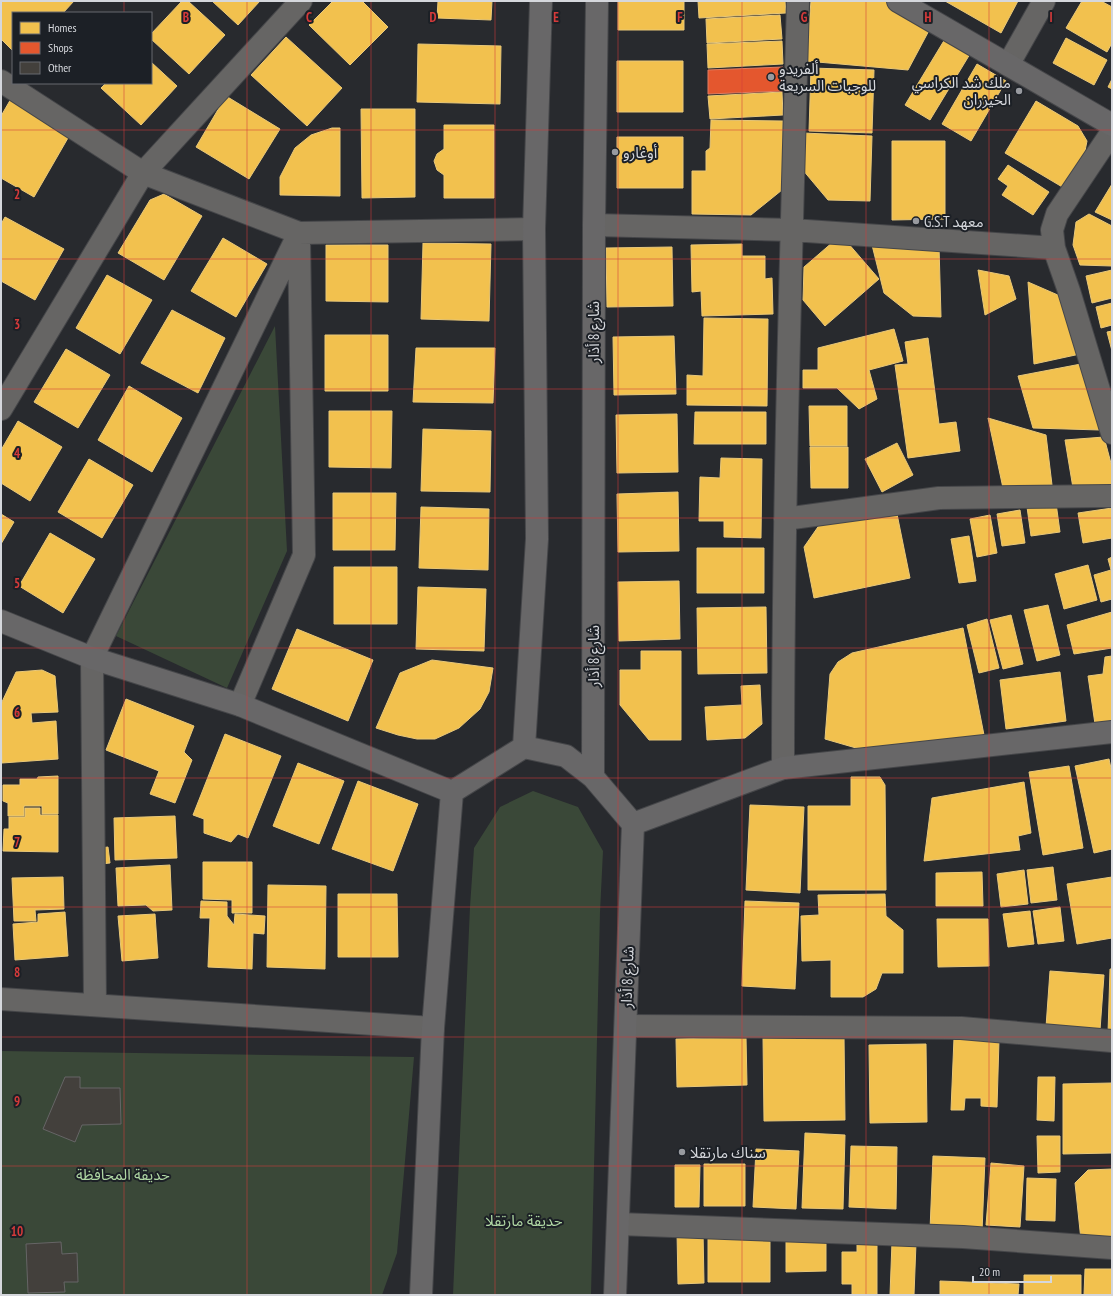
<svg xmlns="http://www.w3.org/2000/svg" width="1113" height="1296" font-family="'PT Sans Narrow','Noto Sans Arabic',sans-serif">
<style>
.green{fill:#3a4838}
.homes{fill:#f2c14e;stroke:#e9c879}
.shops{fill:#e4572e;stroke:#e07d62}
.building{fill:#43403c;stroke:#666566}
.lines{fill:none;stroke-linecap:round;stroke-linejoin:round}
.street-casing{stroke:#454649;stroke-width:24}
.secondary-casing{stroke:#454649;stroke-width:24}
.street{stroke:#666564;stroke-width:22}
.secondary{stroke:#686768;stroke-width:22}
.grid{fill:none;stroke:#d63a3a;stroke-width:1;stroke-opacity:0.55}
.poi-dot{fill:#989a9f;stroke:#1c2026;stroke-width:1.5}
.labels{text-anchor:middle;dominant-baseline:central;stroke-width:4;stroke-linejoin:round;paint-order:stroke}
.poi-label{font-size:15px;fill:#d5d7dc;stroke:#1c2026;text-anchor:start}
.street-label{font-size:15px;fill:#d5d7dc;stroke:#1c2026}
.park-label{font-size:15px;fill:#b0d8a4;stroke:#1c2026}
.grid-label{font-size:13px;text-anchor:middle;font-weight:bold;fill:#d63a3a;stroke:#1c2026;stroke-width:4;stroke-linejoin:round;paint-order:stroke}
</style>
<rect width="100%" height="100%" fill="#282a2e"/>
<!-- green -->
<path class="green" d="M275 326 287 551 227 688 116 636Z
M533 791 578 807 603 851 600 912 591 1295H453L470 907 474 848 500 807Z
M1 1051 414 1057 397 1253 382 1295H1Z"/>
<!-- homes -->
<path class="homes" d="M1 1H74L63 13H13V51L1 39Z
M182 1H188L225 35 189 74 151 39V34Z
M212 1H260L238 25Z
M333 1H362L388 27 350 65 309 25Z
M438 1H492L491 20 437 18Z
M618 1H684V30H618Z
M698 1H785L786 13 699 18Z
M811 1H892L933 23 908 70 806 61Z
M945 1H1018L1001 33Z
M1082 1H1101L1112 7V43L1107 52 1066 28Z
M780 15 782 39 707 43 706 19Z
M948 34 973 49 930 120 905 105Z
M286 37 342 88 307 126 251 75Z
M1066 38 1107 60 1094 85 1053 63Z
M782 41 783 64 708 68 707 44Z
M418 44 501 46 500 104 417 102Z
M617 61H683V112H617Z
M151 62 177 86 141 125 101 88 106 83H151Z
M977 64 1006 81 971 141 942 124Z
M811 68 874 70 872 133 809 131Z
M1112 79V89L1108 87Z
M782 92 783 115 710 119 708 96Z
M226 96 280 129 249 179 196 147Z
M12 97 72 131 34 197 1 178V116Z
M1036 101 1078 126 1087 141 1084 156 1064 188 1005 153Z
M361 109H415V197L362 198Z
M711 120 783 121 782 190 751 215 692 214V171H706V151L710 148Z
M444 125H494V198H444V175L437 170 434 161 437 154 444 149Z
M332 128H340V196L280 195V177L295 148 311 135Z
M803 133 872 136 870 201 828 200 802 169Z
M617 137H683V188H617Z
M892 141H945V219L892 220Z
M1008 165 1049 192 1033 215 1002 195 1008 186 998 179Z
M1112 184V220L1095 212Z
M164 194 202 216 164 280 118 253 150 200Z
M1089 214 1112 226V266L1080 265 1073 245 1076 222Z
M5 217 64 249 35 300 1 281V224Z
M841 235 879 279 825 326 803 300 804 267Z
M223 238 267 264 236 317 191 291Z
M423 243 491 244 489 321 421 319Z
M742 244V256H765V279L772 278 773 314 702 316 701 291 692 292 691 245Z
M326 245H388V302L326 301Z
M872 245 939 246 941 317 913 316 884 293Z
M672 247 673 306 607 307 606 248Z
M978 270 1009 276 1016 299 985 315Z
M1112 270V298L1092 303 1086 276Z
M107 275 152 300 120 354 76 328Z
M1028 282 1067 299 1080 354 1034 364Z
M1112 303V325L1101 328 1096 307Z
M172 310 225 338 198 393 141 363Z
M704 318 768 319 767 406 687 405V375L703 376Z
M894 329 903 361 869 370 877 399 859 409 837 388H803V370H818V348Z
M1112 331V351L1107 332Z
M325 335H388V391H325Z
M674 336 676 394 614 395 613 337Z
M928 338 939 424 956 422 960 451 908 458 895 365 908 364 905 342Z
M416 348H495L493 403 413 402Z
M66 349 110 375 78 428 34 402Z
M1081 364 1100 430 1033 428 1018 376Z
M129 386 182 418 152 472 98 440Z
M809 406H847V446H810Z
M329 411H392L391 468 329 467Z
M695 412H766V444H694Z
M677 414 678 472 617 473 616 415Z
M988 418 1046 435 1052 485 1003 488Z
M18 421 62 447 30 501 1 483V450Z
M423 429 491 431 490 492 421 491Z
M1104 437 1112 467V488H1073L1065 440Z
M897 443 913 475 882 492 865 459Z
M810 447H848V488H811Z
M721 458 762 459 761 538 724 537V521H699L700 477 720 478Z
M89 459 133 485 102 538 58 512Z
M678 492 679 551 618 552 617 494Z
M333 493H396L395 550H333Z
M1056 503 1060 532 1031 536 1027 507Z
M421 507 489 509 488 570 419 568Z
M1112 508V538L1083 543 1078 513Z
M896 509 910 578 814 598 804 547 820 524Z
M1020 510 1025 543 1002 546 997 514Z
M1 514 14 522 1 544Z
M990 515 997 553 977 557 970 519Z
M50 533 95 559 63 613 19 586Z
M969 536 976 581 959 583 951 539Z
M697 548H764V593H697Z
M1112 557V599L1101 602 1094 575 1111 570 1108 559Z
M1088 565 1097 600 1064 609 1055 574Z
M334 567H397V624H334Z
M679 581 680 639 619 641 618 582Z
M418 587 486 589 484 651 416 649Z
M1048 605 1060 655 1037 661 1024 610Z
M766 607 767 673 698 674 697 608Z
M1112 612V648L1074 654 1067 625Z
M1011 615 1023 664 1003 669 990 620Z
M987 619 999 668 979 673 967 625Z
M963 628 984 735 863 750 825 739 830 674 838 662 852 653Z
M297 629 373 660 348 721 272 689Z
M641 651H681V740H649L620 705V670H641Z
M1112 656V723L1095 724 1088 676 1103 674 1105 657Z
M432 660 493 668 489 692 480 709 459 728 435 739H417L398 735 376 728 400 673Z
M42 670 55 676 58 712 31 713 32 723 56 721 58 759 2 763 1 704 16 672Z
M1060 672 1066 721 1006 729 1000 680Z
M760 685 762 724 745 738 707 740 705 707 742 705 741 686Z
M126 699 194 726 184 752 192 760 175 803 150 794 159 771 106 750Z
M225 734 281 756 248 838 238 834 231 842 204 833V819L193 815Z
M1109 759 1112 773V849L1094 853 1075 766Z
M298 763 344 781 319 844 273 826Z
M1069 766 1083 848 1043 855 1029 772Z
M58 776V814H42V806H24V816H8V803L3 801V785H20V779H37L38 777Z
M851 777H880L885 785 886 890H808V806H851Z
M358 781 418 804 393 871 332 849Z
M1024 782 1031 833 1018 836 1020 850 924 861 932 798Z
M750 805 804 807 800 893 746 890Z
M25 808H40V815H58V852L3 851 4 829H9V817H25Z
M175 816 177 858 115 860 114 818Z
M108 847 110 863 101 864 100 848Z
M203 862H252V913H232V900L203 899Z
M170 865 172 910 153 911 146 905 118 906 116 868Z
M1053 867 1057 900 1031 903 1027 870Z
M1024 870 1028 904 1001 907 997 874Z
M982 872 983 906H936V873Z
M63 877 64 909 35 910 36 921H14L12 878Z
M1112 877V938L1077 944 1067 884Z
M268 885 326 886 325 969 267 967Z
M338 894H397L398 957H338Z
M885 894 886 916 903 930V973H882L876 989 863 997H831V960L802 961 801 916 819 915 818 895Z
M201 901 227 902V916L234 925 235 914 265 916 264 934 253 933 252 969 208 967 210 918H200Z
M745 901 799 903 795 989 742 986Z
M1060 907 1064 941 1038 944 1033 911Z
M1030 911 1034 944 1008 947 1003 914Z
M65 912 68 956 15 960 13 924 38 922V914Z
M155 914 158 958 122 961 118 916Z
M937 919H988L989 966 938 967Z
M1110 969H1112V1034L1108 1033Z
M1050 971 1104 975 1100 1030 1046 1027Z
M844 1036 845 1120 764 1121 763 1037Z
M746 1037 747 1085 677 1087 676 1039Z
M954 1038 999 1040 997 1107 981 1106V1098H965L964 1110H951Z
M926 1044 927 1122 870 1123 869 1045Z
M1038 1077H1055L1054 1121 1037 1120Z
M1112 1083V1153L1063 1154V1084Z
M805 1133 845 1135 843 1209 802 1208Z
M1037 1136H1060V1172L1038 1173Z
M851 1146 897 1147 896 1209 849 1207Z
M756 1149 799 1151 796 1209 753 1207Z
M933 1156 985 1158 982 1232 930 1230Z
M991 1163 1024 1166 1020 1227 986 1225Z
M704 1164H745V1206H704Z
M675 1165H700L699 1207H675Z
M1112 1169V1241L1081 1240 1075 1183 1088 1170Z
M1027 1178 1056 1179 1055 1221 1026 1220Z
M703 1231 704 1283 678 1284 677 1232Z
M708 1233H770V1282H708Z
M786 1233H826V1271L786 1272Z
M857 1236H877V1295H852V1284H842V1252H857Z
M892 1242 916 1243 914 1295H890Z
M1085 1269H1112V1295H1084Z
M1024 1275H1081V1295H1024Z
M940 1281 1019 1284 1018 1295H940Z"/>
<!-- shops -->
<path class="shops" d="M783 67V91L708 94V70Z"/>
<!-- building -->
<path class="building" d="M65 1077H80V1088H120L121 1124 82 1125 75 1142 43 1129Z
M61 1242 62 1254 77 1253 78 1282H64L65 1292 28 1293 26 1244Z"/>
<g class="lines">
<!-- street casing -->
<g class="street-casing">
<path id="street" d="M1008 65 1044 1
M1 81 143 173 299 233 534 229
M1112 132 1057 214 1052 230 1054 248 1069 291 1112 433
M594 225 792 230 1054 248
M1 409 143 173 301 1
M785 519 939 498 1112 496
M240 705 304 555 299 238
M783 768C783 512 791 257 798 1
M1 999 433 1028
M95 1005 92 658 299 233
M626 1026 961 1028 1112 1041
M619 1224 963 1237 1112 1248"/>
</g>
<!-- secondary casing -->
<g class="secondary-casing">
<path id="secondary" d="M597 1 594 225 593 777 633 824 615 1295
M898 1 1112 125
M1 621 92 658 240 705 452 792
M524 747 566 756 593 777
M633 824 783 768 1112 732
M421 1295 433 1028 452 792 524 747 537 539 534 229 541 1"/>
</g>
<!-- street -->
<use href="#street" class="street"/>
<!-- secondary -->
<use href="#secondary" class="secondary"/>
</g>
<!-- grid -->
<path class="grid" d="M124 1V13M247 1V1295M371 1V1295M495 1V1295M618 1V1295M742 1V1295M866 1V1295M989 1V1295M124 83V1295M1 130H1112M1 259H1112M1 389H1112M1 518H1112M1 648H1112M1 778H1112M1 907H1112M1 1037H1112M1 1166H1112"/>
<!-- markers -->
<g class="poi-dot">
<circle cx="771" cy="77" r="4"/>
<circle cx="1019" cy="91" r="4"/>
<circle cx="615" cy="152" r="4"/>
<circle cx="916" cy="221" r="4"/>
<circle cx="682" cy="1152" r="4"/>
</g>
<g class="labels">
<!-- poi labels -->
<g class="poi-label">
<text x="779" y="68">ألفريدو<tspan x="779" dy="17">للوجبات السريعة</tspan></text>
<text x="1011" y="82" text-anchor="end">ملك شد الكراسي<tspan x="1011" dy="17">الخيزران</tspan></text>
<text x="623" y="152">أوغارو</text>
<text x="924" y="221">G.S.T معهد</text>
<text x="690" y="1152">سناك مارتقلا</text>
</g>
<!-- street labels -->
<g class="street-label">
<text transform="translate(593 332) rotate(-90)">شارع 8 أذار</text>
<text transform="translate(593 656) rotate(-90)">شارع 8 أذار</text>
<text transform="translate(627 977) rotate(-88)">شارع 8 أذار</text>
</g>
<!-- park labels -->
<g class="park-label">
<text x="123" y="1174">حديقة المحافظة</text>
<text x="524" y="1220">حديقة مارتقلا</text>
</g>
</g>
<g class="grid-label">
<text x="186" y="22">B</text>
<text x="309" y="22">C</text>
<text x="433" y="22">D</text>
<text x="556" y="22">E</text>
<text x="680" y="22">F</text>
<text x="804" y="22">G</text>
<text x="928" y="22">H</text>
<text x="1051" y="22">I</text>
<text x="17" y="199">2</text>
<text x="17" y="329">3</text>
<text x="17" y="458">4</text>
<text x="17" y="588">5</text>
<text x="17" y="717">6</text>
<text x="17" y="847">7</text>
<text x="17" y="977">8</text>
<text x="17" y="1106">9</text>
<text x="17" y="1236">10</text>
</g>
<!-- border -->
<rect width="1113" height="1296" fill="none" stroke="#d5d7dc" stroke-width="4"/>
<!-- legend -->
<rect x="12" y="12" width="140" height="72" fill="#1c2026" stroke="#66696f"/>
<rect x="20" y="22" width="20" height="12" fill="#f2c14e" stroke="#66696f"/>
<text x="48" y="32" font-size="12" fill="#d5d7dc">Homes</text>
<rect x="20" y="42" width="20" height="12" fill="#e4572e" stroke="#66696f"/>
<text x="48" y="52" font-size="12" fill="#d5d7dc">Shops</text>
<rect x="20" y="62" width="20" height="12" fill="#43403c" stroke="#66696f"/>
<text x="48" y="72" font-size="12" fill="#d5d7dc">Other</text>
<!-- scale -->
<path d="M973 1276v6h78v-6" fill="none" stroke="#d5d7dc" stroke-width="2"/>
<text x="979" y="1276" font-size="12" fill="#d5d7dc" stroke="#1c2026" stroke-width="3" paint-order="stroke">20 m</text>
</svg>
